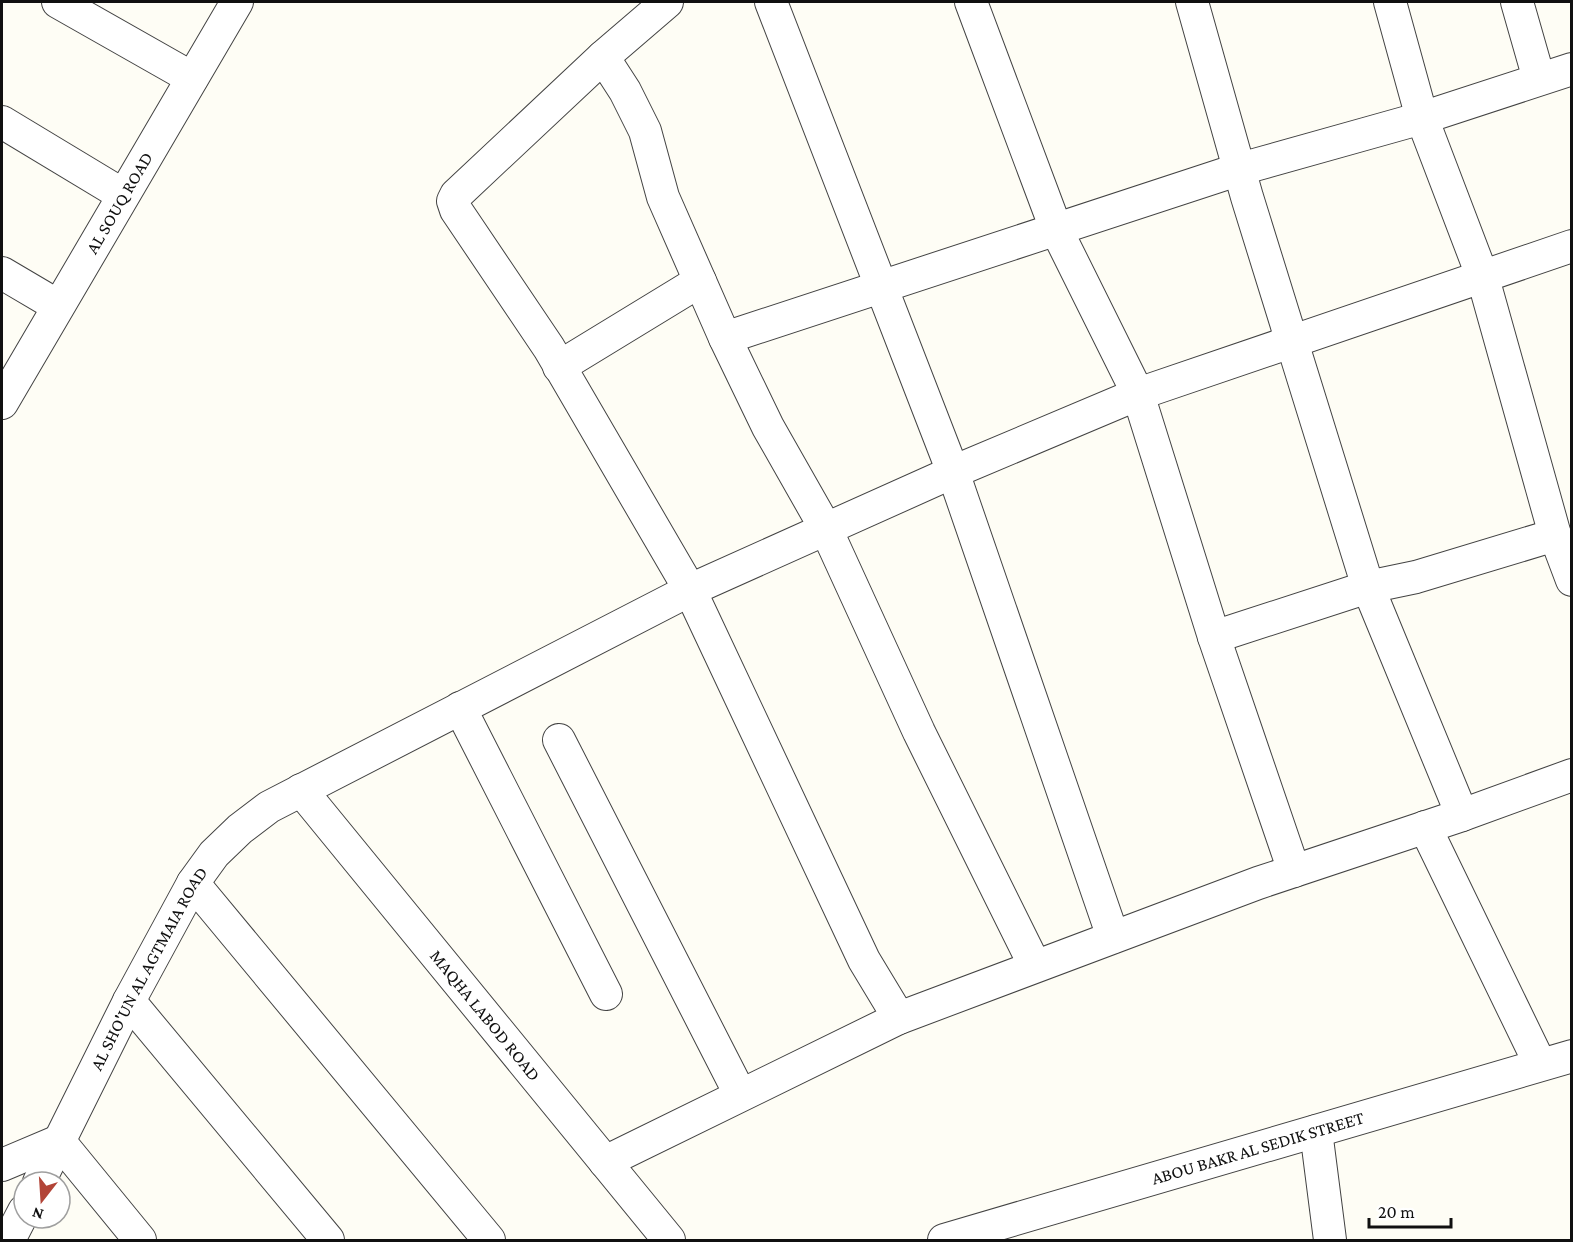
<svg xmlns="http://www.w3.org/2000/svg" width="1573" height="1242" font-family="'Crimson Pro',serif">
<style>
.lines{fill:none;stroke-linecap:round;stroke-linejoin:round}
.minor-casing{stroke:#434343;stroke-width:34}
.minor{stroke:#fff;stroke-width:32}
.labels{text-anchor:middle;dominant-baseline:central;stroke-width:6;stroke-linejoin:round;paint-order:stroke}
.street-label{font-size:18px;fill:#101010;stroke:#fff}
</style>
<rect width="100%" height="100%" fill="#fefdf5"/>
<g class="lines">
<!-- minor casing -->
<g class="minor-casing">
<g id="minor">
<path d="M58 2 192 78"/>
<path d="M667 2 603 57 456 195 453 201 456 210 549 348 690 590 864 960 899 1018"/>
<path d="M771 2 953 472 1113 937"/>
<path d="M971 2 1056 229 1138 394 1214 637 1294 871"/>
<path d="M1192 2 1247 197 1368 587 1462 815"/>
<path d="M1390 2 1422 118 1483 278 1555 535 1572 580"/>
<path d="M1517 2 1539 79"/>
<path d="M603 57 625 91 645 131 663 197 725 338 768 427 826 529 919 732 1035 966"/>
<path d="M2 122 123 195"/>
<path d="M2 273 58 306"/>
<path d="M725 338 1240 169 1422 118 1572 69"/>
<path d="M559 367 700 281"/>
<path id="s1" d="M2 403 237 2"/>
<path d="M1214 637 1368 587 1416 577 1555 535"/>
<path d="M460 708 606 994"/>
<path d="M559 740 740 1094"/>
<path id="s2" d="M301 790 669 1240"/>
<path d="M1425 827 1540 1064"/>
<path d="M193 883 489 1240"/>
<path d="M129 1001 328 1240"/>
<path d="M1316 1131 1330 1240"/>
<path d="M605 1162 899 1018 1258 883 1462 815 1572 775"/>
<path d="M2 1165 59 1141 140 1240"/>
<path id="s3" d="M39 1182 129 1001 193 883 214 854 240 829 269 807 690 590 953 472 1138 394 1572 246"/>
<path d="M9 1240 24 1211"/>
<path id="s4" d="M944 1240 1572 1056"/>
</g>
</g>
<!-- minor -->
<use href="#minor" class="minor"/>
</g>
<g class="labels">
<!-- street labels -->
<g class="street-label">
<text stroke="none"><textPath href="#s1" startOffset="232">AL SOUQ ROAD</textPath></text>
<text stroke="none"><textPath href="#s3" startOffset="240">AL SHO'UN AL AGTMAIA ROAD</textPath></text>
<text stroke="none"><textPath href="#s2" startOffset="291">MAQHA LABOD ROAD</textPath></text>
<text stroke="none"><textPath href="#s4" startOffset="327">ABOU BAKR AL SEDIK STREET</textPath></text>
</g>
</g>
<!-- border -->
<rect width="1573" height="1242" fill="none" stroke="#101010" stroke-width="6"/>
<!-- north arrow -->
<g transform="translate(42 1200) rotate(197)"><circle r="28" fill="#ffffff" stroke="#9f9f9f" stroke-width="1.5"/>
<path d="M0-4.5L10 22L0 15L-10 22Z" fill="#b24437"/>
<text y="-9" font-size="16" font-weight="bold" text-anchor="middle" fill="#101010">N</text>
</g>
<!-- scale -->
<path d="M1369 1218v9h82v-9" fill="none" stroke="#101010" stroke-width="3"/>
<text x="1378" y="1218" font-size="18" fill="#101010" stroke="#ffffff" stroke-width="4.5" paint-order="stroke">20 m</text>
</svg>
